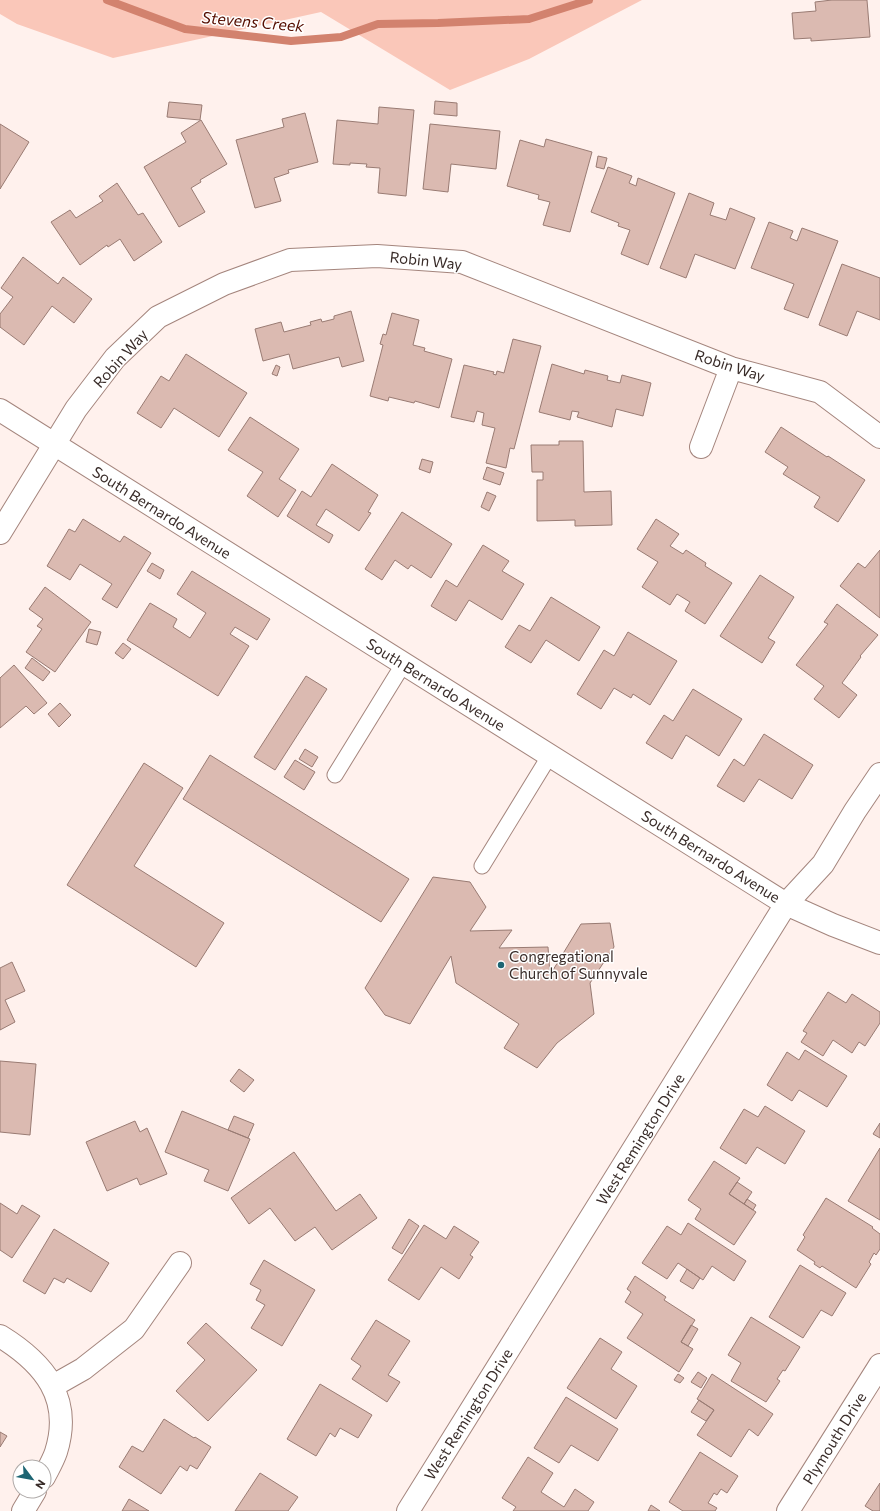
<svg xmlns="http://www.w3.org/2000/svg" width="880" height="1511" font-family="Commissioner,sans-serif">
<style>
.green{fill:#fac7b9}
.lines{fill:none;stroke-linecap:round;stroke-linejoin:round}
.stream{stroke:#d2826e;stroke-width:8}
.building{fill:#dbbab1;stroke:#997b73}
.service-casing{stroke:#a4857d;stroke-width:17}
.minor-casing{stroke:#a4857d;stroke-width:24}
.tertiary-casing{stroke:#a4857d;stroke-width:24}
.service{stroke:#fff;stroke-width:15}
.minor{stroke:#fff;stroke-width:22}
.tertiary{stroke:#fff;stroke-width:22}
.poi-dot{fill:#1d6573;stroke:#fff;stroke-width:1.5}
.labels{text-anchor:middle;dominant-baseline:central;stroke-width:3;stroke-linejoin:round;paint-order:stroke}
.street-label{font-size:15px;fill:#392c29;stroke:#fff}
.poi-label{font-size:15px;fill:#392c29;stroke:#fff;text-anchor:start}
.water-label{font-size:16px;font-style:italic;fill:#560e00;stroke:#fff}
</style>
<rect width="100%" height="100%" fill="#fff1ed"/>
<!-- green -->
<path class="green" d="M0 0H642L529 59 450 90 321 12 113 58 17 24 0 14Z"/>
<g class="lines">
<!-- stream -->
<path class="stream" d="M107 0 185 29 291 41 341 37 378 24 438 23 529 19 589 0"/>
</g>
<!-- building -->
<path class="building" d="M832 0H867L870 37 811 41V38L794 39 792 13 816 11 815 2Z
M435 101 457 103V116L434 114Z
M169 102 202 105 200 120 167 117Z
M379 107 414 110 406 196 378 193 380 168 366 167 367 164 350 163V165L333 164 337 120 378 124Z
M305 113 318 162 288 170 289 173 274 178 281 201 255 208 236 140 284 127 282 119Z
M201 120 227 164 200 180 201 182 191 188 205 212 179 227 144 167 186 142 181 133Z
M0 124 29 142 0 189Z
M430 124 500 131 496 169 451 164 448 192 423 189Z
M546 139 592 152 570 232 543 225 550 202 538 199 539 195 507 186 520 140 544 147Z
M598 156 607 158 604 169 596 167Z
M608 167 632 176 629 183 636 186 638 178 675 193 648 265 621 254 630 230 618 226 619 223 591 212Z
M117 183 138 215 143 213 162 242 134 261 120 239 108 247 107 245 80 265 51 222 70 210 76 218 103 201 99 196Z
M689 193 714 203 710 215 726 220 730 208 755 218 735 269 695 254 686 278 660 268Z
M769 222 793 231 790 238 797 241 802 228 838 241 808 318 784 309 794 284 751 268Z
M23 257 58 284 63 277 92 299 74 323 52 306 24 345 0 327V314L13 297 1 288Z
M842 264 880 278V320L857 311 847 336 819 325Z
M351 311 364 361 342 367 339 357 293 369 289 354 263 361 255 329 281 322 284 332 311 325 310 322 321 319 322 322 334 319V316Z
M392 313 419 320 413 345 425 348 424 351 452 359 439 408 415 401 414 403 389 397 388 401 370 396 383 345 380 344 383 334 386 335Z
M513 339 541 346 514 449 510 448 506 468 486 463 495 428 482 425 484 413 477 411 474 422 451 417 464 365 494 372 493 374 496 375 497 371 504 373Z
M186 354 247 393 219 437 174 408 161 428 137 413 161 376 169 381Z
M552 364 584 374 585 370 608 376 607 380 620 383 622 375 651 383 643 416 616 409 612 427 577 417 579 412 572 411 570 420 539 412Z
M276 365 280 367 277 376 272 374Z
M250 417 299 449 279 479 296 490 278 517 247 496 263 472 228 450Z
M781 427 827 457 828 456 865 480 838 522 814 507 820 497 783 474 788 467 765 452Z
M559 441H583L584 492 611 491 612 525 575 526V520L537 521V480H543V472H532L531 445H559Z
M422 459 433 462 430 473 419 469Z
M332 464 378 495 368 512 371 513 359 531 326 509 316 525 333 535 329 543 287 516 302 491 311 497Z
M487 467 504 473 500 485 483 479Z
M487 492 496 496 489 511 481 507Z
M402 512 452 544 431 578 411 565 408 569 395 560 382 580 365 569Z
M83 519 120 542 124 536 151 553 117 608 102 599 112 584 80 564 70 580 47 566 69 529 75 532Z
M656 519 679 534 670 546 683 554 686 550 706 563 705 566 732 583 705 624 685 611 690 602 677 594 670 605 642 587 658 562 637 549Z
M483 545 509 561 502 571 524 584 502 620 469 600 456 621 431 606 446 580 457 587Z
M880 550V618L840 586 858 563 865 568Z
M152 563 164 570 160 579 147 571Z
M192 571 270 619 257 640 235 627 230 634 249 646 218 696 127 640 150 603 177 619 173 627 190 638 206 613 177 594Z
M760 575 794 597 768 638 775 642 762 663 720 636Z
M45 587 91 622 55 672 26 652 42 629 37 626 43 619 29 609Z
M551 597 600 627 579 661 546 640 531 663 505 647 519 625 530 631Z
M837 604 878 635 860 656 861 657 842 683 857 695 839 718 814 699 824 686 796 665 828 624 824 622Z
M89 629 101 632 97 645 86 642Z
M628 632 677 661 650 705 633 694 631 698 614 688 601 709 577 694 604 650 614 656Z
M123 643 131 649 123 659 115 653Z
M32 658 50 672 43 681 25 668Z
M14 665 47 703 34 714 26 706 0 728V678Z
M306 676 327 689 275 770 254 757Z
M693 689 742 719 719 756 686 735 672 759 646 743 664 715 673 721Z
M60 703 71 715 59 727 48 714Z
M764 734 813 765 792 799 759 779 744 802 717 786 734 759 744 766Z
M305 749 318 757 312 767 299 759Z
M210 755 409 879 381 922 183 799Z
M295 760 315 772 304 790 284 777Z
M144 763 183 788 134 866 224 923 196 967 67 885Z
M433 877 470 882 486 907 470 931 512 930 499 948 548 947 550 975 581 924 610 923 614 947 590 983 594 1014 557 1043 537 1068 504 1048 519 1024 456 983 451 956 410 1024 385 1015 365 988Z
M12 962 25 991 5 1000 15 1022 0 1030V968Z
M828 992 846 1003 852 994 880 1012V1023L865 1046 859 1042 852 1053 833 1040 823 1056 801 1042 807 1033 803 1031Z
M805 1050 847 1076 827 1107 799 1090 792 1101 767 1085 787 1052 799 1060Z
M0 1061 36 1064 30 1135 0 1132Z
M239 1069 254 1080 244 1092 230 1081Z
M765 1106 805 1131 785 1164 757 1147 746 1164 720 1148 744 1109 758 1117Z
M182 1111 250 1139 228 1191 204 1181 209 1170 165 1152Z
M234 1116 254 1124 248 1138 228 1130Z
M135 1121 140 1132 147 1128 167 1174 140 1185 137 1178 107 1191 86 1142Z
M880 1123V1138L873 1134Z
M880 1148V1220L848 1201Z
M294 1152 336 1211 360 1194 377 1218 332 1250 315 1227 295 1241 270 1208 249 1224 231 1198Z
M714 1161 740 1178 729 1194 756 1212 734 1245 695 1219 701 1209 688 1200Z
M737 1182 752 1192 744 1204 729 1194Z
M826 1198 873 1227 872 1228 880 1234V1249L876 1255 874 1253 869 1262 871 1264 856 1288 822 1266 820 1268 814 1264 815 1262 797 1250 805 1237 803 1235Z
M747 1199 756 1205 753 1210 744 1204Z
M0 1203 17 1214 22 1205 40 1216 12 1258 0 1250Z
M409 1219 419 1226 402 1254 392 1248Z
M688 1223 746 1261 734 1281 712 1266 703 1280 678 1263 667 1279 642 1263 667 1226 681 1235Z
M424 1225 446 1239 454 1226 479 1242 470 1255 473 1257 459 1279 441 1267 419 1300 388 1280Z
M54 1229 109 1263 91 1292 67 1278 64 1283 54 1278 45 1294 23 1281Z
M264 1260 315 1290 282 1346 251 1328 265 1305 256 1300 261 1290 250 1284Z
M800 1265 846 1293 832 1316 821 1310 803 1338 769 1317Z
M687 1269 700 1278 693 1289 680 1281Z
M635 1276 666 1297 664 1300 695 1320 681 1342 693 1349 679 1372 627 1338 643 1314 625 1302 631 1292 627 1289Z
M751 1317 800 1347 785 1371 783 1370 777 1379 780 1381 766 1402 731 1381 741 1363 728 1355Z
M376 1320 410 1341 388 1375 400 1382 387 1402 352 1379 361 1366 351 1359Z
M206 1323 257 1370 208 1421 176 1391 205 1360 187 1343Z
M691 1325 698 1329 688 1346 681 1342Z
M600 1338 622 1352 611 1369 637 1386 616 1419 567 1388Z
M698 1372 707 1378 701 1388 691 1382Z
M678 1374 684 1378 680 1383 674 1380Z
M712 1374 773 1414 758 1436 749 1429 731 1457 697 1435 714 1410 697 1399Z
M320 1384 372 1415 358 1438 340 1428 335 1437 330 1433 316 1456 287 1439Z
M566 1397 618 1429 598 1461 571 1445 559 1463 534 1448Z
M699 1400 714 1410 706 1421 691 1412Z
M164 1419 194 1438 195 1437 211 1447 197 1469 190 1465 187 1471 180 1466 161 1494 119 1467 132 1446 143 1452Z
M0 1432 7 1436 0 1447Z
M700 1452 738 1476 727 1493 721 1489 717 1495 714 1493 708 1503 717 1508 715 1511H683L669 1502Z
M528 1457 553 1473 541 1492 564 1507 575 1489 594 1502 588 1511H513L516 1507 502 1498Z
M260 1473 298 1497 288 1511H235Z
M880 1483V1511H873L865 1506Z
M129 1499 149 1511H122Z
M651 1505 660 1511H648Z"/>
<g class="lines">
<!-- service casing -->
<g class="service-casing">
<path id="service" d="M335 775 404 663
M482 866 550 755"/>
</g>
<!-- minor casing -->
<g class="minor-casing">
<path id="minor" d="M701 447 731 368
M0 533 76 409 115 358 158 317 224 284 290 260 377 256 462 262 731 368 820 392 880 437
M786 904 823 864 855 811 880 774
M0 1336C44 1363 73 1398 56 1452 53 1461 48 1469 44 1477
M53 1386 83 1369 134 1329 180 1263
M23 1511 35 1491
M788 1511 880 1365"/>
</g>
<!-- tertiary casing -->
<g class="tertiary-casing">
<path id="tertiary" d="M0 410 786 904 833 925 880 943
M408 1511 786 904"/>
</g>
<!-- service -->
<use href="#service" class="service"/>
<!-- minor -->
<use href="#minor" class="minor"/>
<!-- tertiary -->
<use href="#tertiary" class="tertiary"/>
</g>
<!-- markers -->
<circle class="poi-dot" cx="501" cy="965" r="4"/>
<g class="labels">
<!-- street labels -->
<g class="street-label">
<text transform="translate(426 260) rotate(6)">Robin Way</text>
<text transform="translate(120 358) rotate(-48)">Robin Way</text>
<text transform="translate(730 365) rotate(18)">Robin Way</text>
<text transform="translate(162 512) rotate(32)">South Bernardo Avenue</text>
<text transform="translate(436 684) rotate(32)">South Bernardo Avenue</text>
<text transform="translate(711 856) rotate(32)">South Bernardo Avenue</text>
<text transform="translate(640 1139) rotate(-58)">West Remington Drive</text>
<text transform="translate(468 1414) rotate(-58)">West Remington Drive</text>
<text transform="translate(834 1438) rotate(-58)">Plymouth Drive</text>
</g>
<!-- poi labels -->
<g class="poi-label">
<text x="509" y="956">Congregational<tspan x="509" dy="17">Church of Sunnyvale</tspan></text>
</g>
<!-- water labels -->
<g class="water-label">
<text transform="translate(253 21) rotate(5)">Stevens Creek</text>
</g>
</g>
<!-- north arrow -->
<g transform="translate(32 1479) rotate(122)"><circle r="19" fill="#ffffff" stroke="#b0aba9"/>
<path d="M0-3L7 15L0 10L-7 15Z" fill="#1d6573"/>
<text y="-6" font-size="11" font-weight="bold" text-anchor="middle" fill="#392c29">N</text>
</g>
</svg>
